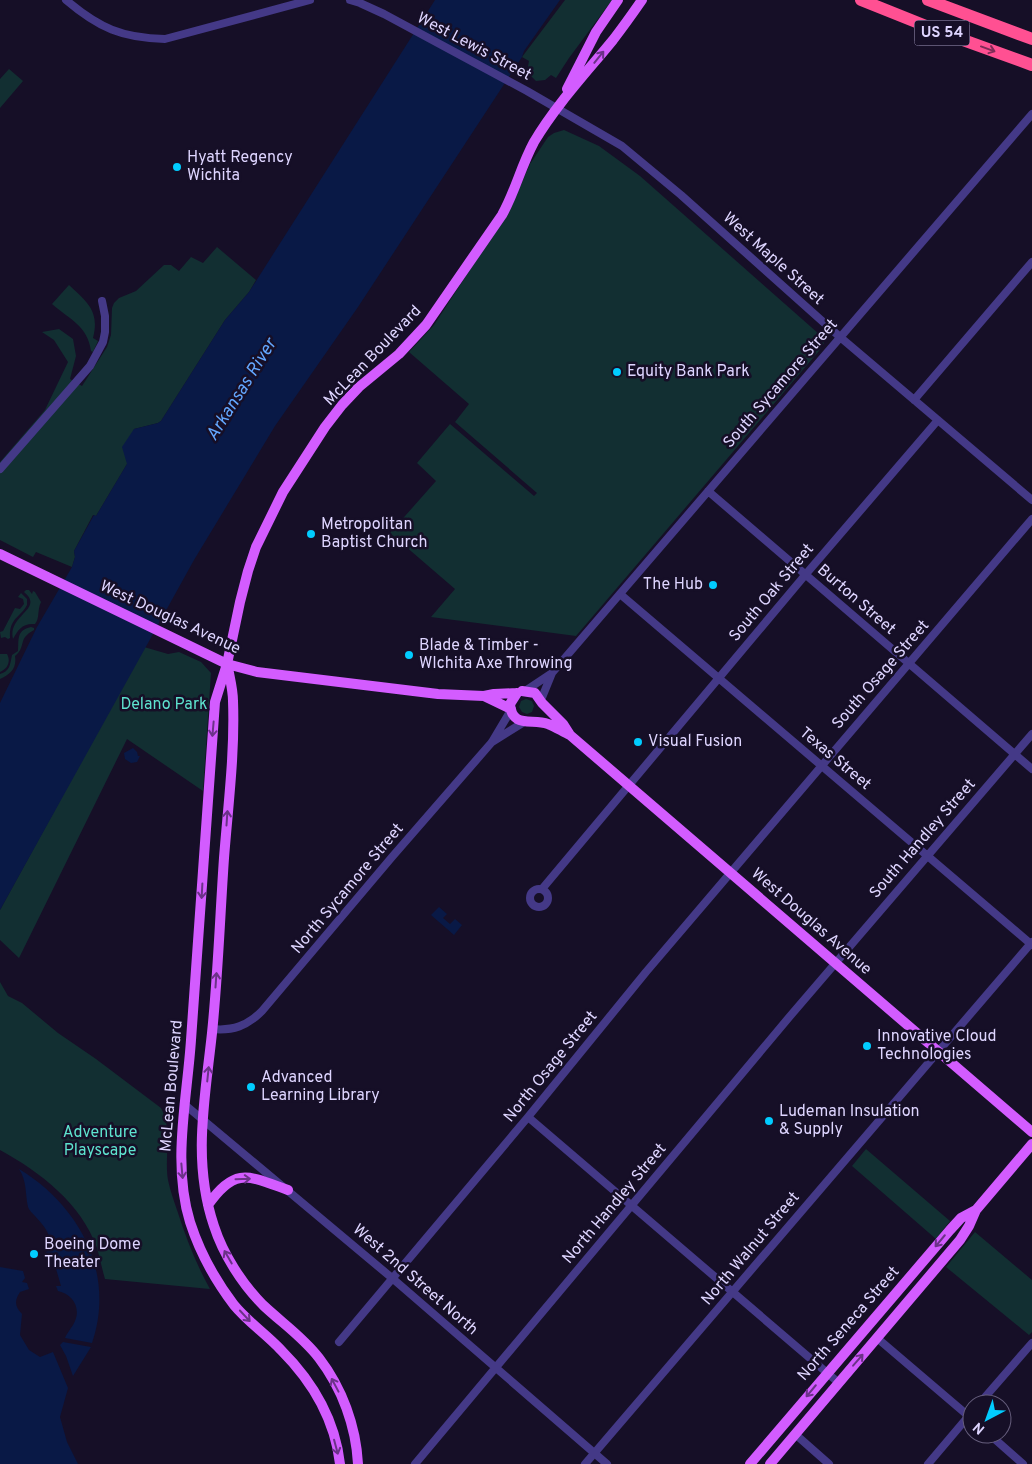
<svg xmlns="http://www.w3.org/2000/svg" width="1032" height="1464" font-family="Overpass,sans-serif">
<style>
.green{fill:#122f32}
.water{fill:#091946}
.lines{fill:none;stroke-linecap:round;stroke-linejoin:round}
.minor{stroke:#443987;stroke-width:8}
.major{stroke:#d35cff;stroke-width:10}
.highway{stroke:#ff5092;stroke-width:12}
.oneway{stroke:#7f2c57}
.oneway2{stroke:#6b3288}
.poi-dot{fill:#01ccff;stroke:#160f27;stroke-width:2}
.labels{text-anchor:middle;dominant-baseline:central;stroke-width:5;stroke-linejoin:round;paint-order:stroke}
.shield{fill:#160f27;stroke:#a29abe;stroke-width:1}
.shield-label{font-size:15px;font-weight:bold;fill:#ded5ff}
.street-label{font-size:16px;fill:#ded5ff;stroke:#160f27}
.poi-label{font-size:16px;fill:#ded5ff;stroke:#160f27;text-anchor:start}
.park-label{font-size:16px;fill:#5ee3cf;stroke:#160f27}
.water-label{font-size:18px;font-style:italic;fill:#63a7ff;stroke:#160f27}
</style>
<rect width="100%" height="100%" fill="#160f27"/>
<!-- green -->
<path class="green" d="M565 0H612L569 58 556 78 551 75 545 80 536 81 527 72 529 61 522 57Z
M9 69 23 81 0 108V79Z
M564 130 599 146 640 176 819 334 823 338 824 343 819 351 576 636 431 617 455 589 390 533 436 481 417 463 450 424 534 496 537 493 455 422 469 404 409 352 434 325 511 207 530 164 548 137 554 133Z
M217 247 256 280 249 292 225 320 161 421 158 423 134 429 127 464 96 516 93 515 74 551 75 557 72 567 36 552 33 557 0 540V462L45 410 68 362 54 340 42 332 59 329 73 339 76 356 70 379 82 386 107 347 111 335 112 308 114 303 119 298 136 291 164 265H171L179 271 191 257 203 263Z
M69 285C87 302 100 311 93 338L98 341 93 352 91 351C88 326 69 319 52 304Z
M26 590H29L32 594 33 591 35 592 41 602C37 610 40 618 35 624 22 623 18 630 13 639 7 615 45 609 24 592Z
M21 593 27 599V605C20 618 9 618 10 638L8 639 5 637 1 638 0 632 3 631 15 608 20 609 24 604 23 599 18 597Z
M31 627 34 628V630C17 639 27 646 15 656 17 669 10 674 0 679V674C10 671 10 665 12 655L18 651C19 640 16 630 31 627Z
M144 647 168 654 179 652 201 662 211 673 203 791 127 739 19 958 0 940V910Z
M0 654H7C11 661 8 669 0 672Z
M526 699 532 701 534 706 532 712 527 714 522 712 519 707 521 701Z
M0 982 8 996 22 1003 58 1033 96 1059 161 1108C173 1130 164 1156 168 1180 170 1190 174 1201 177 1210 186 1238 196 1264 210 1289L105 1279C102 1269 100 1258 97 1248 81 1203 40 1172 0 1150Z
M866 1149 950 1221 936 1239 852 1166Z
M975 1232 1032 1280V1332L1029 1335 946 1267Z"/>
<!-- water -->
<path class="water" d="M435 0H560L524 51 522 57 358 307 275 426 194 560 0 910V703L37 627 72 567 75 557 74 551 94 515 96 516 127 464 122 447 134 429 158 423 161 421 225 320 249 292Z
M133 748 137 752 138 756H140L137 762 131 763 125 759 124 753Z
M439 907 447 914 443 918 450 924 455 919 462 925 454 935 431 915Z
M19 1169C79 1205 116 1273 92 1343L65 1338C68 1331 72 1328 75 1321 81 1307 72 1294 58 1291L56 1286H61L52 1255 47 1258 45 1254C57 1240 45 1227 35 1216 32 1213 29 1210 28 1207 25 1193 27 1181 19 1169Z
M0 1267 23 1271 25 1278 22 1282 27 1283 29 1289 20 1292C14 1301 15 1307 22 1314L20 1335 29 1350 40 1357 53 1352 68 1388 60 1417 67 1442 78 1464H0Z
M63 1342 91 1347 73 1376 66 1356 60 1345Z"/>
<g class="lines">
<!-- minor -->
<path class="minor" d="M66 0C99 28 122 38 165 39L310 0
M350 0 360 3 384 14 527 91 622 146 681 195 840 337 1032 500
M914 400 1032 262
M0 469 90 366 103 342 105 332V316L102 301
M708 491 1032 769
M620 594 1032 945
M525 691 552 673 1032 114
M541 700 552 673
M492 742 524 722
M530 898a9 9 0 1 1 18 0a9 9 0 1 1-18 0Z
M542 889 806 574 938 420
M212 1029C233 1031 247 1026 262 1011L392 857 492 742 511 710
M184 1104 392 1278 607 1464
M528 1117 839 1383
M877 1338 972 1419
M339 1342 528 1117 646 972 1032 519
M979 1404 1032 1343
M795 1434 829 1464
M989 1434 1023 1464
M415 1464 791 1015 1032 734
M585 1464 1032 942
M928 1464 972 1412"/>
<!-- major -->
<path class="major" d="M567 89 596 32 618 0
M0 554 227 664 257 672 438 694 484 696 494 694 517 693
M228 668C230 679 233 690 233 701 235 753 228 806 224 858 220 916 218 975 212 1033 205 1099 192 1161 214 1226 223 1254 242 1284 263 1305 282 1323 303 1337 319 1358 342 1388 356 1426 358 1464
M522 691 535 693 542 703 563 724 570 735
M517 693 510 704C512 729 532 718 548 724 556 727 563 732 570 735L1032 1132
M484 696 511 709
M208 1205C235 1166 249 1176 288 1190
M340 1464C335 1420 312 1381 281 1350 266 1334 248 1322 234 1305 215 1280 200 1253 190 1222 172 1163 187 1100 191 1040 200 927 206 814 215 702L227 664 240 602 248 571 256 547 283 492 325 427 342 405 359 387 399 354 426 325 502 215C515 192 521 166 534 142 556 105 586 73 613 40 623 27 633 13 642 0
M750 1464 950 1230 961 1218 976 1210
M770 1464 960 1240 969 1226 976 1210 1032 1144"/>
<!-- highway -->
<path class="highway" d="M861 0 941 32 1032 65
M928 0 1032 39"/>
</g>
<!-- one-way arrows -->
<defs><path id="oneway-shaft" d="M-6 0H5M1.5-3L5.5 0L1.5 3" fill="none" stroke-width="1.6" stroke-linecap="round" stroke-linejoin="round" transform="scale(1.25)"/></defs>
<use class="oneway" href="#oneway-shaft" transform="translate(988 49) rotate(20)"/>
<g class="oneway2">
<use href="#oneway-shaft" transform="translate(599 57) rotate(-51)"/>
<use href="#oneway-shaft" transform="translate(213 729) rotate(95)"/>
<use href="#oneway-shaft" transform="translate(227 818) rotate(-86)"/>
<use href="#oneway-shaft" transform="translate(202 891) rotate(93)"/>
<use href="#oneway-shaft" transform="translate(216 980) rotate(-86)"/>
<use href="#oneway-shaft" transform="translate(208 1074) rotate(-84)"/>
<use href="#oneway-shaft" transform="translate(182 1171) rotate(85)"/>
<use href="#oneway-shaft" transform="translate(243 1179) rotate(-2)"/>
<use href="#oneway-shaft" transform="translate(940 1241) rotate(130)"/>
<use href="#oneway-shaft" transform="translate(228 1257) rotate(-120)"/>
<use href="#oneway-shaft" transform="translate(245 1316) rotate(47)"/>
<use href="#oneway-shaft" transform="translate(858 1360) rotate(-49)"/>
<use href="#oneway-shaft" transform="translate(335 1385) rotate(-118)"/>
<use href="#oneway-shaft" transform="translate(811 1391) rotate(130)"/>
<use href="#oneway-shaft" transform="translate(336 1447) rotate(75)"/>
</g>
<!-- markers -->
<g class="poi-dot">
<circle cx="177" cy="167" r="5"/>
<circle cx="617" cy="372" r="5"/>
<circle cx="311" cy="534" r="5"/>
<circle cx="713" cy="585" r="5"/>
<circle cx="409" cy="655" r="5"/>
<circle cx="638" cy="742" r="5"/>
<circle cx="867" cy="1046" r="5"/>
<circle cx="251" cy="1087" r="5"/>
<circle cx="769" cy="1121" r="5"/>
<circle cx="34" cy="1254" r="5"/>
</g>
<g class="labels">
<!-- shield labels -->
<rect class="shield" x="914.5" y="20.5" width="55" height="25" rx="4"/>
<g class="shield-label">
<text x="942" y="33">US 54</text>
</g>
<!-- street labels -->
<g class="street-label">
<text transform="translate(474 47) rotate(28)">West Lewis Street</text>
<text transform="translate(773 259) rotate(42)">West Maple Street</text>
<text transform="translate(373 356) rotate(-46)">McLean Boulevard</text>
<text transform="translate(781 384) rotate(-49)">South Sycamore Street</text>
<text transform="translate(772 593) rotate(-50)">South Oak Street</text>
<text transform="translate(856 600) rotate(41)">Burton Street</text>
<text transform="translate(170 618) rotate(25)">West Douglas Avenue</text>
<text transform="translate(881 675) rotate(-49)">South Osage Street</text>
<text transform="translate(835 759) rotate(40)">Texas Street</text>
<text transform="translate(923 839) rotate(-49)">South Handley Street</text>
<text transform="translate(348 889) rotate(-50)">North Sycamore Street</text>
<text transform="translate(811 922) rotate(41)">West Douglas Avenue</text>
<text transform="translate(551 1067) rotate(-51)">North Osage Street</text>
<text transform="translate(172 1086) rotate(-85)">McLean Boulevard</text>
<text transform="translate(615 1204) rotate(-50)">North Handley Street</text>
<text transform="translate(751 1249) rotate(-50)">North Walnut Street</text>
<text transform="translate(415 1280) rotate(41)">West 2nd Street North</text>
<text transform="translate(849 1324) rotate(-49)">North Seneca Street</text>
</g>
<!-- poi labels -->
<g class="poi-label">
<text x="187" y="158">Hyatt Regency<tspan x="187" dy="18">Wichita</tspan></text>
<text x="627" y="372">Equity Bank Park</text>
<text x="321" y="525">Metropolitan<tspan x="321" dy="18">Baptist Church</tspan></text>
<text x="703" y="585" text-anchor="end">The Hub</text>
<text x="419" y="646">Blade &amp; Timber -<tspan x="419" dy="18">WIchita Axe Throwing</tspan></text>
<text x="648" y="742">Visual Fusion</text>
<text x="877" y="1037">Innovative Cloud<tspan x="877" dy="18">Technologies</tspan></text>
<text x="261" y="1078">Advanced<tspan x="261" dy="18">Learning Library</tspan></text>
<text x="779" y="1112">Ludeman Insulation<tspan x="779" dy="18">&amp; Supply</tspan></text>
<text x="44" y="1245">Boeing Dome<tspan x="44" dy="18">Theater</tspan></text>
</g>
<!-- park labels -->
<g class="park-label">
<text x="164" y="705">Delano Park</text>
<text x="100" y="1133">Adventure<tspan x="100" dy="18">Playscape</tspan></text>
</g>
<!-- water labels -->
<g class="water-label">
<text transform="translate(242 390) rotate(-58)">Arkansas River</text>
</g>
</g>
<!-- north arrow -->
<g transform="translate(987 1419) rotate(221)"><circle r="24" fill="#160f27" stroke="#665e7d"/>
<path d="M0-4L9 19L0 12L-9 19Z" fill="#01ccff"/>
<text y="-8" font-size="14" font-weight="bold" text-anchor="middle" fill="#ded5ff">N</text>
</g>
</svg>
